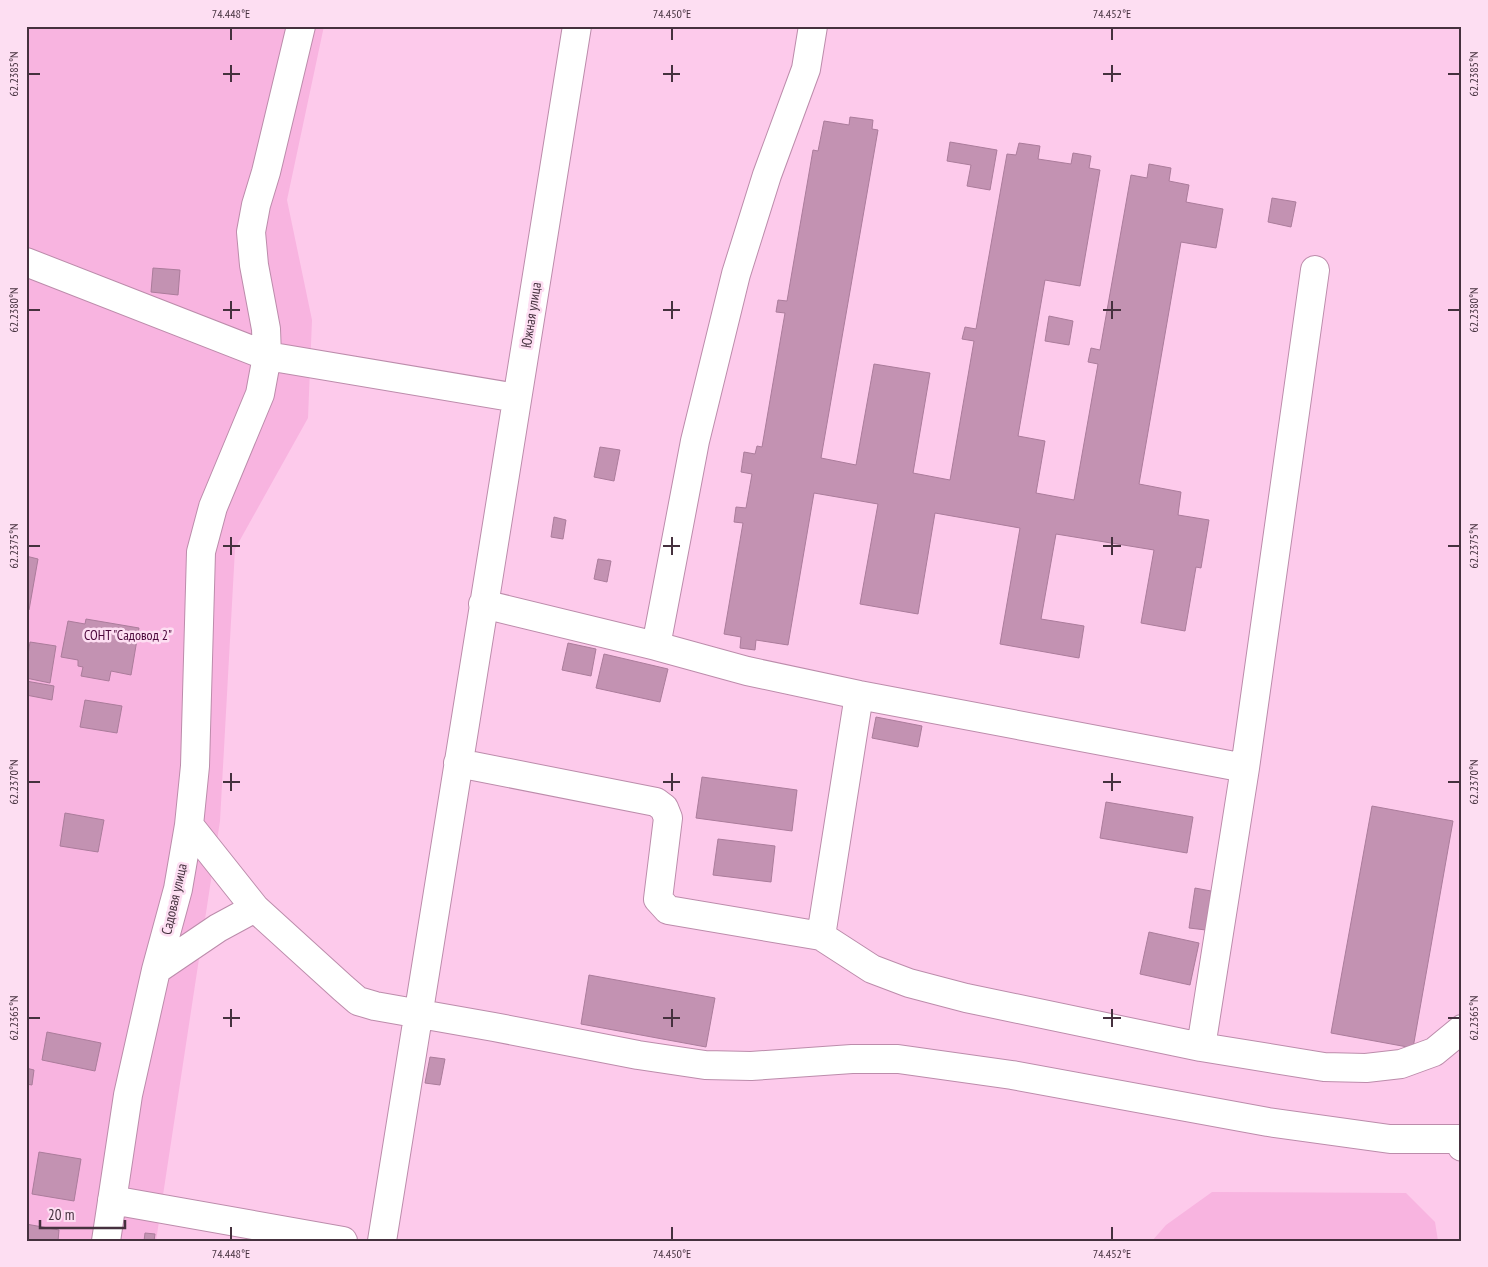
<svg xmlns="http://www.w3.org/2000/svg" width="1488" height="1267" font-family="'PT Sans Narrow',sans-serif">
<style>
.green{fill:#f8b4e0}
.building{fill:#c392b2;stroke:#ab7c9b}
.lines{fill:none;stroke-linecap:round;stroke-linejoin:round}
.minor-casing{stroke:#bc8cab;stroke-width:30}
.minor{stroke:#fff;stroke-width:28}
.ticks{fill:none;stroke:#45313e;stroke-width:2}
.labels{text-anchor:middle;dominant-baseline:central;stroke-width:5;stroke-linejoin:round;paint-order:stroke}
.street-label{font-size:14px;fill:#45313e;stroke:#fddef2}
.park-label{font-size:14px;fill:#4b083b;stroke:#fddef2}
.neatline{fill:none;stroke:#45313e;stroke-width:2}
.ticks-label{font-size:12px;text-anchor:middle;fill:#45313e}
</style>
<rect width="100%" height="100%" fill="#fdcaeb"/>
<!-- green -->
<path class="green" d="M26 26H324L287 200 312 320 308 418 235 549 220 821 156 1241H26Z
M1212 1192 1406 1193 1435 1222 1438 1241H1152L1166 1225Z"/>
<!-- building -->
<path class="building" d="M850 117 873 120 872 129 878 130 821 458 856 465 874 364 930 373 913 473 950 480 974 341 962 339 965 327 976 329 1007 154 1016 155 1019 143 1040 146 1038 159 1071 164 1073 153 1091 156 1089 168 1100 170 1080 286 1045 280 1018 436 1045 441 1036 493 1074 500 1098 364 1088 362 1091 348 1100 350 1131 175 1147 178 1149 164 1171 168 1169 181 1189 185 1186 202 1223 209 1216 248 1181 242 1139 484 1181 492 1178 515 1209 520 1201 568 1196 567 1185 631 1141 623 1154 550 1056 534 1041 619 1084 626 1079 658 1000 644 1020 528 935 513 918 614 860 604 878 504 814 493 788 645 756 640 755 650 740 648 741 637 724 634 743 523 734 522 736 507 746 508 752 474 741 472 744 452 755 454 757 446 762 447 785 313 776 312 778 300 787 301 813 150 818 151 824 121 849 125Z
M950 142 997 150 990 190 967 186 971 165 947 161Z
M1272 198 1296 202 1291 227 1268 222Z
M153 268 180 270 178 295 151 292Z
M1049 316 1073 321 1069 345 1045 341Z
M600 447 620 450 614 481 594 477Z
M554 517 566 520 563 539 551 537Z
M26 556 38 559 29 610H26Z
M598 559 611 561 607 582 594 579Z
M86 619 139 628 131 675 111 671 109 681 81 676 83 667 78 666V660L61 657 68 621 85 624Z
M30 642 56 646 50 683 26 678V667Z
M568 643 596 649 591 676 562 670Z
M604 654 668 669 660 702 596 688Z
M26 681 54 686 52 700 26 695Z
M85 700 122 706 117 733 80 727Z
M876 717 922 726 918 747 872 738Z
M702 777 797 790 792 831 696 818Z
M1106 802 1193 817 1187 853 1100 838Z
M1372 806 1453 821 1413 1048 1331 1033Z
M65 813 104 820 98 852 60 846Z
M718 839 775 846 771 882 713 875Z
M1195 888 1211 891 1206 930 1189 928Z
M1149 932 1199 943 1190 985 1140 974Z
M589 975 715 998 706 1047 581 1024Z
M47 1032 101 1043 95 1071 42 1060Z
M430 1057 445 1059 440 1085 425 1083Z
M26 1068 34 1070 32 1085 26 1084Z
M39 1152 81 1159 74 1201 32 1194Z
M26 1224 59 1230 58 1241H26Z
M145 1233 155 1234 154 1241H144Z"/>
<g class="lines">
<!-- minor casing -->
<g class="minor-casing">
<path id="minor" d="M26 262 267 356 517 398
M483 604 656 646 747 671 859 695 1245 768 1201 1047
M656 646 695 441 736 274 767 175 806 69 813 26
M458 763 656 802 664 808 668 818 658 899 668 910 821 936 872 969 909 983 966 998 1201 1047 1324 1067 1366 1068 1401 1064 1434 1052 1462 1029
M1245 768 1315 270
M189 825 255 908 343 988 358 1001 375 1006 494 1027 638 1055 705 1065 751 1066 852 1059H898L1012 1075 1268 1122 1390 1139H1461L1462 1147
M821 936 859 695
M156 970 218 928 255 908
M112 1200 343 1241
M106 1241 128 1095 156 970 178 889 189 825 195 766 201 552 213 507 260 394 267 356 266 329 254 265 251 232 256 205 266 172 301 26
M382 1241 577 26"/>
</g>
<!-- minor -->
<use href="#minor" class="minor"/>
</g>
<!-- ticks -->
<path class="ticks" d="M231 28V40M672 28V40M1112 28V40M231 65V82M672 65V82M1112 65V82M28 74H40M223 74H240M663 74H680M1103 74H1121M1448 74H1460M231 301V319M672 301V319M1112 301V319M28 310H40M223 310H240M663 310H680M1103 310H1121M1448 310H1460M231 537V555M672 537V555M1112 537V555M28 546H40M223 546H240M663 546H680M1103 546H1121M1448 546H1460M231 773V791M672 773V791M1112 773V791M28 782H40M223 782H240M663 782H680M1103 782H1121M1448 782H1460M231 1009V1027M672 1009V1027M1112 1009V1027M28 1018H40M223 1018H240M663 1018H680M1103 1018H1121M1448 1018H1460M231 1227V1240M672 1227V1240M1112 1227V1240"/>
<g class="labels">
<!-- street labels -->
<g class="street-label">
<text transform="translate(531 315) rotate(-81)">Южная улица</text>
<text transform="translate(174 899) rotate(-77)">Садовая улица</text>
</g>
<!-- park labels -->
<g class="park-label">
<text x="128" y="635">СОНТ "Садовод 2"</text>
</g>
</g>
<!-- border -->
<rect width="1488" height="1267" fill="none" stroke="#fddef2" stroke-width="55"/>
<!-- scale -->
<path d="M40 1220v8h85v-8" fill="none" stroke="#45313e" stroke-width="2.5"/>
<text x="48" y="1220" font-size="15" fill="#45313e" stroke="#fddef2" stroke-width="4" paint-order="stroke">20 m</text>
<rect x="28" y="28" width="1432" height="1212" class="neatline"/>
<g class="ticks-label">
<text x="231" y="18">74.448°E</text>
<text x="672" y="18">74.450°E</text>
<text x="1112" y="18">74.452°E</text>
<text transform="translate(14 74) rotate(-90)" y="4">62.2385°N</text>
<text transform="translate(1474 74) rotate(-90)" y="4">62.2385°N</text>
<text transform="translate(14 310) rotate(-90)" y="4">62.2380°N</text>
<text transform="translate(1474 310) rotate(-90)" y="4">62.2380°N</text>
<text transform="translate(14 546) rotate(-90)" y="4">62.2375°N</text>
<text transform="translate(1474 546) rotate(-90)" y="4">62.2375°N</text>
<text transform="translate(14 782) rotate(-90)" y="4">62.2370°N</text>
<text transform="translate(1474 782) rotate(-90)" y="4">62.2370°N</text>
<text transform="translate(14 1018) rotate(-90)" y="4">62.2365°N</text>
<text transform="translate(1474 1018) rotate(-90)" y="4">62.2365°N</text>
<text x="231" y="1258">74.448°E</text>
<text x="672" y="1258">74.450°E</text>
<text x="1112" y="1258">74.452°E</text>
</g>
</svg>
